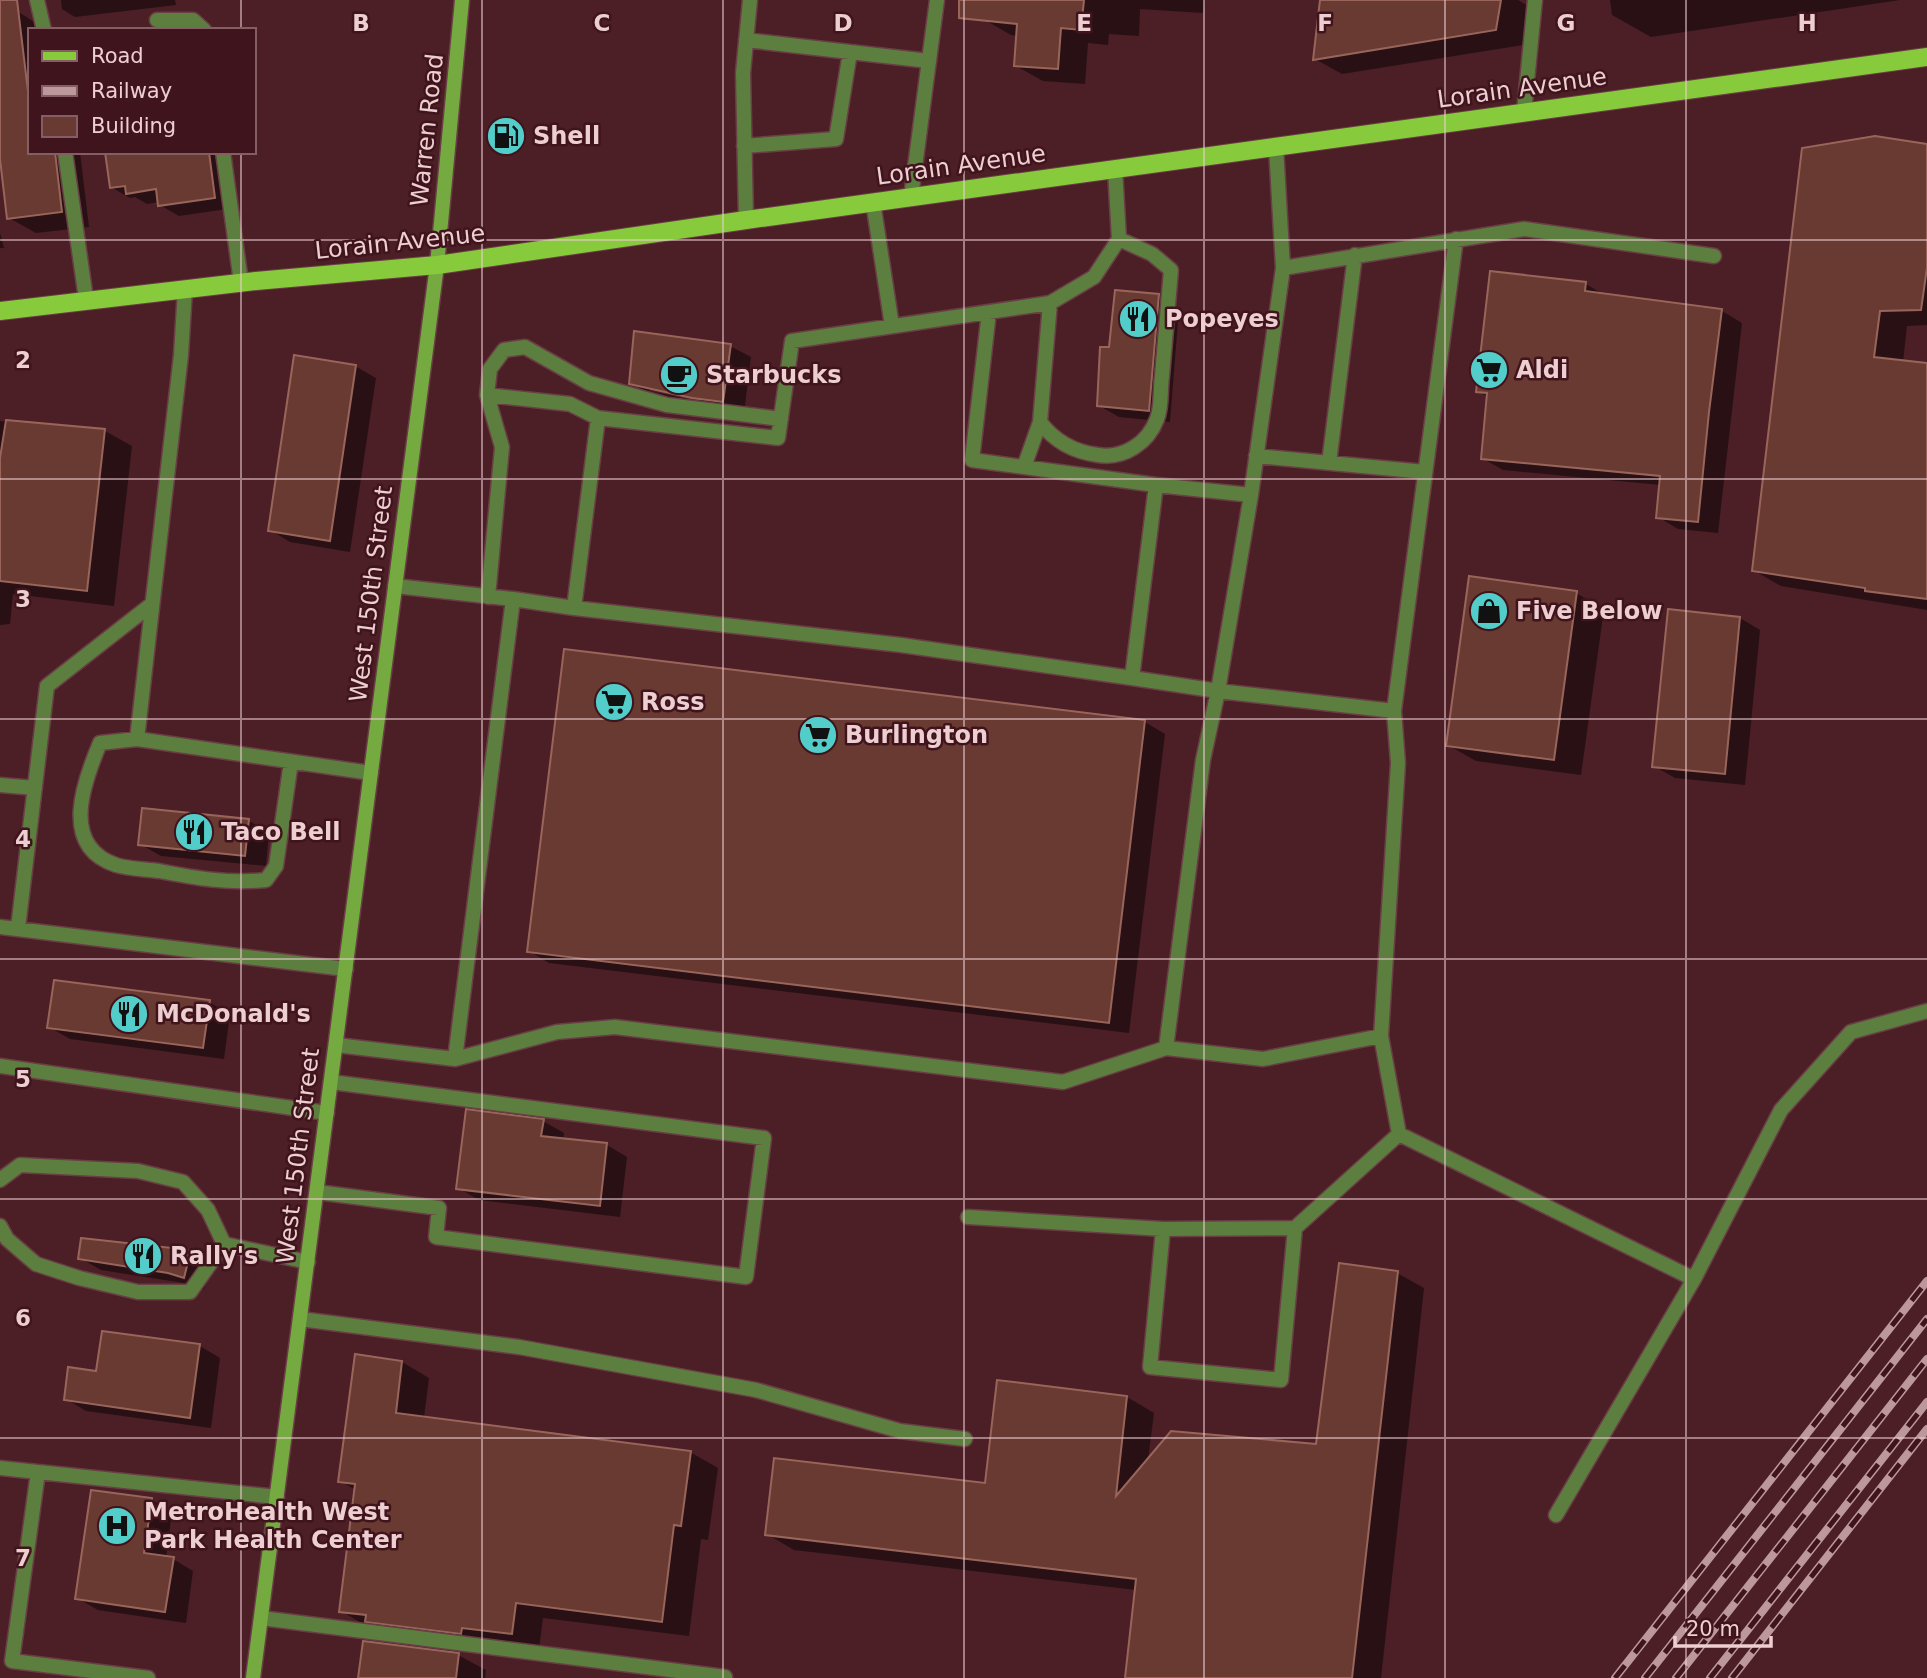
<svg xmlns="http://www.w3.org/2000/svg" width="1927" height="1678" font-family="'DejaVu Sans',sans-serif">
<style>
.shadow{fill:#0007;fill-rule:evenodd}
.building{fill:#693a31;stroke:#99655b;stroke-width:2}
.lines{fill:none;stroke-linecap:round;stroke-linejoin:round}
.service-casing{stroke:#693e45;stroke-width:17}
.minor-casing{stroke:#693e45;stroke-width:17}
.secondary-casing{stroke:#693e45;stroke-width:17}
.primary-casing{stroke:#693e45;stroke-width:20}
.service{stroke:#5c7e3f;stroke-width:14}
.minor{stroke:#5c7e3f;stroke-width:14}
.secondary{stroke:#75aa40;stroke-width:14}
.primary{stroke:#87cb3c;stroke-width:18}
.rail-casing{stroke:#bc989d;stroke-width:8}
.rail{stroke:#40141c;stroke-width:5;stroke-dasharray:16;stroke-linecap:butt}
.grid{fill:none;stroke:#edced1;stroke-width:2;stroke-opacity:0.55}
.labels{text-anchor:middle;dominant-baseline:central;stroke-width:5;stroke-linejoin:round;paint-order:stroke}
.street-label{font-size:24px;fill:#edced1;stroke:#40141c}
.poi-label{font-size:24px;font-weight:bold;fill:#edced1;stroke:#40141c;text-anchor:start}
.grid-label{font-size:23px;text-anchor:middle;font-weight:bold;fill:#edced1;stroke:#40141c;stroke-width:5;stroke-linejoin:round;paint-order:stroke}
</style>
<rect width="100%" height="100%" fill="#4c1e26"/>
<!-- shadow -->
<path class="shadow" d="M0 0 45 29 30 30V152H80L89 227 36 233 9 218 2 164H0Z
M61 0H175L176 5 75 17 62 9Z
M983 0H1204L1203 13 1140 9 1139 36 1109 34 1108 45 1088 43 1085 84 1043 81 1016 66 1018 36 1011 35 983 19Z
M1322 0H1518L1530 7 1523 45 1342 74 1315 59Z
M1610 0H1900L1651 37 1612 15Z
M1927 145V325L1907 326 1903 362 1927 365V610L1781 586 1753 570Z
M107 152H226L234 208 179 216 160 205V202L147 204 135 197 130 198 111 187Z
M0 233 4 248H0Z
M1586 284 1606 296 1722 311 1742 323 1718 533 1678 529 1658 517 1661 485 1503 470 1482 458 1488 397 1478 391Z
M1159 296 1179 308 1170 422 1119 417 1098 405 1111 349Z
M730 346 751 357 744 413 652 395 631 383ZM650 387 701 399V402L650 391Z
M355 366 376 378 350 552 290 542 270 530Z
M0 421 105 431 132 446 114 606 13 594 10 624 0 625Z
M1576 593 1604 609 1581 775 1476 761 1448 745Z
M1740 618 1760 630 1745 785 1675 778 1654 766Z
M565 651 1145 722 1165 734 1129 1033 549 963 529 951Z
M249 821 269 832 266 866 161 856 140 844Z
M209 1002 230 1014 224 1059 70 1039 49 1027Z
M543 1121 564 1133 563 1140 607 1145 627 1157 620 1217 479 1200 458 1188Z
M190 1251 210 1263 204 1289 190 1284 101 1270 80 1258Z
M1397 1273 1424 1288 1381 1678H1127L1136 1590 794 1550 767 1534 986 1485 998 1382 1127 1397 1154 1413 1148 1460 1317 1446Z
M103 1333 200 1346 220 1358 211 1428 86 1411 66 1399 98 1373Z
M402 1362 429 1378 424 1418 690 1452 718 1468 708 1540 701 1539 689 1636 543 1618 539 1649 368 1627 341 1611 356 1490 340 1481Z
M92 1492 152 1500 172 1512 166 1558 173 1559 193 1571 186 1623 98 1610 77 1598Z
M458 1655 486 1670 485 1678H360Z"/>
<!-- building -->
<path class="building" d="M0 0H17L30 108V152H55L62 212 7 219 0 159Z
M959 0H1084L1081 30 1061 28 1058 69 1014 66 1017 24 959 18Z
M1320 0H1501L1496 30 1313 60Z
M1875 136 1927 144V268L1921 310 1880 311 1874 357 1927 363V599L1865 591V588L1752 571 1802 148Z
M105 152H209L215 198 158 206 156 189 126 194 125 186 110 188Z
M1490 271 1586 282 1585 291 1722 309 1709 412 1698 522 1656 518 1660 476 1481 459 1487 393 1476 392Z
M1115 290 1159 294 1149 411 1097 406 1100 347H1109Z
M634 331 731 344 723 402 692 398 629 384Z
M294 355 356 365 330 541 268 531Z
M6 420 105 429 87 591 0 581V458Z
M1469 576 1577 591 1554 760 1446 746Z
M1668 609 1740 617 1725 774 1652 767Z
M564 649 1145 720 1109 1023 527 952Z
M142 808 249 819 245 856 138 845Z
M54 980 210 1000 203 1048 47 1028Z
M466 1109 544 1119 541 1136 607 1143 600 1206 456 1189Z
M81 1238 191 1250 184 1278 168 1273 78 1259Z
M1339 1263 1398 1271 1352 1678H1125L1136 1579 765 1535 774 1458 985 1483 997 1380 1127 1396 1116 1496 1171 1431 1316 1444Z
M102 1331 200 1344 190 1418 64 1400 68 1367 96 1371Z
M355 1354 402 1361 396 1413 691 1451 681 1526 674 1525 662 1622 516 1603 512 1634 462 1628 461 1634 365 1622 366 1615 339 1612 355 1484 338 1482Z
M91 1490 152 1498 144 1553 174 1557 165 1612 75 1599Z
M363 1641 459 1653 456 1678H358Z"/>
<g class="lines">
<!-- service casing -->
<g class="service-casing">
<path id="service" d="M37 0 44 30
M157 20H193L204 30
M850 52 929 61
M744 146 836 139 850 52 746 40
M65 152 86 299
M223 152 241 282
M873 202 892 326
M746 220 743 73 750 0
M1283 268 1524 229 1714 256
M185 289 181 355 137 739 371 773
M1050 303 1040 422C1055 442 1074 452 1098 455 1124 459 1148 443 1157 419 1162 407 1160 390 1162 376 1165 341 1168 305 1171 270L1152 254 1119 239
M487 395 570 404 598 418
M1256 456 1425 472
M1329 463 1355 255
M1024 467 1040 422
M1156 485 1251 495
M488 597 502 447 487 395 490 369 504 350 525 347 589 383 667 405 781 419
M513 599 574 608 598 418 778 438 792 341 1050 303 1094 277 1119 239 1115 169
M574 608 901 645 1132 678 1156 485 972 460 989 312
M1132 678 1218 691 1251 495 1283 268 1276 147
M1394 711 1398 763 1381 1036 1263 1059 1166 1048 1203 760 1218 691 1394 711 1456 239
M137 739 100 743C84 781 59 846 116 865 129 869 145 869 159 871 195 878 229 884 266 880L276 866 291 762
M0 785 35 788
M0 927 346 969
M18 928 47 686 152 604
M336 1045 455 1059 513 599 395 586
M455 1059 557 1032 615 1027 1063 1082 1166 1048
M0 1066 327 1113
M1399 1134 1694 1279
M0 1180 20 1165 138 1171 183 1182 208 1210 224 1244
M317 1192 439 1208 436 1237 746 1277 764 1138 331 1082
M968 1217 1163 1229 1295 1228 1399 1134 1381 1036
M0 1226 7 1239 36 1264 79 1278 138 1292H190L224 1244
M1163 1229 1150 1367 1281 1380 1295 1228
M224 1244 308 1262
M300 1319 519 1347 756 1390 900 1431 965 1439
M0 1468 38 1472
M1556 1515 1694 1279 1781 1110 1851 1032 1927 1011
M261 1618 725 1677
M148 1678 12 1661 38 1472 277 1497"/>
</g>
<!-- minor casing -->
<g class="minor-casing">
<path id="minor" d="M1524 112 1535 0
M911 197 937 0"/>
</g>
<!-- secondary casing -->
<g class="secondary-casing">
<path id="secondary" d="M253 1678 437 265 462 0"/>
</g>
<!-- primary casing -->
<g class="primary-casing">
<path id="primary" d="M0 311 256 281 437 265 746 220 1927 57"/>
</g>
<!-- service -->
<use href="#service" class="service"/>
<!-- minor -->
<use href="#minor" class="minor"/>
<!-- secondary -->
<use href="#secondary" class="secondary"/>
<!-- primary -->
<use href="#primary" class="primary"/>
<!-- rail casing -->
<g class="rail-casing">
<path id="rail" d="M1615 1678 1927 1281
M1645 1678 1927 1319
M1676 1678 1927 1359
M1710 1678 1927 1402
M1732 1678 1927 1429"/>
</g>
<!-- rail -->
<use href="#rail" class="rail"/>
</g>
<!-- grid -->
<path class="grid" d="M241 0V30M482 0V1678M723 0V1678M964 0V1678M1204 0V1678M1445 0V1678M1686 0V1678M241 152V1678M0 240H1927M0 479H1927M0 719H1927M0 959H1927M0 1199H1927M0 1438H1927"/>
<!-- icons -->
<defs>
<g id="fuel-disc" transform="scale(2.0125)"><circle r="9.5" fill="#53cdc9" stroke="#40141c"/><path d="M-5.5-6h7V0h2V4h1.3V-2.5L3-4.5l.8-.8L6-3V5H2.5V1h-1V6h-7ZM-4.2-4.7v3.2H.2V-4.7Z" fill="#111"/></g>
<g id="restaurant-disc" transform="scale(2.0125)"><circle r="9.5" fill="#53cdc9" stroke="#40141c"/><path d="M-5-6h1v4h1v-4h1v4h1v-4h1v5L-1.5 .5V6h-2V.5L-5-1ZM5-6V6H3V1.5H1.5Q1.5-4 5-6Z" fill="#111"/></g>
<g id="supermarket-disc" transform="scale(2.0125)"><circle r="9.5" fill="#53cdc9" stroke="#40141c"/><path d="M-6-5.5h2.5l.6 2H6L4.5 2H-2.5L-4.4-4H-6ZM-1.5 3.2a1.3 1.3 0 1 0 .1 0ZM3 3.2a1.3 1.3 0 1 0 .1 0Z" fill="#111"/></g>
<g id="cafe-disc" transform="scale(2.0125)"><circle r="9.5" fill="#53cdc9" stroke="#40141c"/><path d="M-5.5-4.5H6V0H3Q3 3.5 0 3.5H-2.5Q-5.5 3.5-5.5 0ZM3-3.2v2h1.7v-2ZM-6 4.5H4V6H-6Z" fill="#111"/></g>
<g id="shop-disc" transform="scale(2.0125)"><circle r="9.5" fill="#53cdc9" stroke="#40141c"/><path d="M-5-2.5h2.3a2.7 3.5 0 0 1 5.4 0H5L5.5 6h-11ZM-1.5-2.5h3a1.5 2.3 0 0 0-3 0Z" fill="#111"/></g>
<g id="hospital-disc" transform="scale(2.0125)"><circle r="9.5" fill="#53cdc9" stroke="#40141c"/><path d="M-5-5h3v3.5h4V-5h3V5h-3V1.5h-4V5h-3Z" fill="#111"/></g>
</defs>
<g fill-rule="evenodd">
<use href="#fuel-disc" x="506" y="136"/>
<use href="#restaurant-disc" x="1138" y="319"/>
<use href="#supermarket-disc" x="1489" y="370"/>
<use href="#cafe-disc" x="679" y="375"/>
<use href="#shop-disc" x="1489" y="611"/>
<use href="#supermarket-disc" x="614" y="702"/>
<use href="#supermarket-disc" x="818" y="735"/>
<use href="#restaurant-disc" x="194" y="832"/>
<use href="#restaurant-disc" x="129" y="1014"/>
<use href="#restaurant-disc" x="143" y="1256"/>
<use href="#hospital-disc" x="117" y="1526"/>
</g>
<g class="labels">
<!-- street labels -->
<g class="street-label">
<text transform="translate(1522 88) rotate(-8)">Lorain Avenue</text>
<text transform="translate(427 130) rotate(-84)">Warren Road</text>
<text transform="translate(961 165) rotate(-8)">Lorain Avenue</text>
<text transform="translate(400 242) rotate(-6)">Lorain Avenue</text>
<text transform="translate(371 594) rotate(-83)">West 150th Street</text>
<text transform="translate(298 1156) rotate(-83)">West 150th Street</text>
</g>
<!-- poi labels -->
<g class="poi-label">
<text x="533" y="136">Shell</text>
<text x="1165" y="319">Popeyes</text>
<text x="1516" y="370">Aldi</text>
<text x="706" y="375">Starbucks</text>
<text x="1516" y="611">Five Below</text>
<text x="641" y="702">Ross</text>
<text x="845" y="735">Burlington</text>
<text x="221" y="832">Taco Bell</text>
<text x="156" y="1014">McDonald's</text>
<text x="170" y="1256">Rally's</text>
<text x="144" y="1512">MetroHealth West<tspan x="144" dy="28">Park Health Center</tspan></text>
</g>
</g>
<g class="grid-label">
<text x="361" y="31">B</text>
<text x="602" y="31">C</text>
<text x="843" y="31">D</text>
<text x="1084" y="31">E</text>
<text x="1325" y="31">F</text>
<text x="1566" y="31">G</text>
<text x="1807" y="31">H</text>
<text x="23" y="368">2</text>
<text x="23" y="607">3</text>
<text x="23" y="847">4</text>
<text x="23" y="1087">5</text>
<text x="23" y="1326">6</text>
<text x="23" y="1566">7</text>
</g>
<!-- legend -->
<rect x="28" y="28" width="228" height="126" fill="#40141c" stroke="#855e64" stroke-width="2"/>
<rect x="42" y="51" width="35" height="10" fill="#87cb3c" stroke="#855e64" stroke-width="2"/>
<text x="91" y="63" font-size="21" fill="#edced1">Road</text>
<rect x="42" y="86" width="35" height="10" fill="#bc989d" stroke="#855e64" stroke-width="2"/>
<text x="91" y="98" font-size="21" fill="#edced1">Railway</text>
<rect x="42" y="116" width="35" height="21" fill="#693a31" stroke="#855e64" stroke-width="2"/>
<text x="91" y="133" font-size="21" fill="#edced1">Building</text>
<!-- scale -->
<path d="M1675 1636v10h96v-10" fill="none" stroke="#edced1" stroke-width="3.5"/>
<text x="1686" y="1636" font-size="21" fill="#edced1" stroke="#40141c" stroke-width="5" paint-order="stroke">20 m</text>
</svg>
